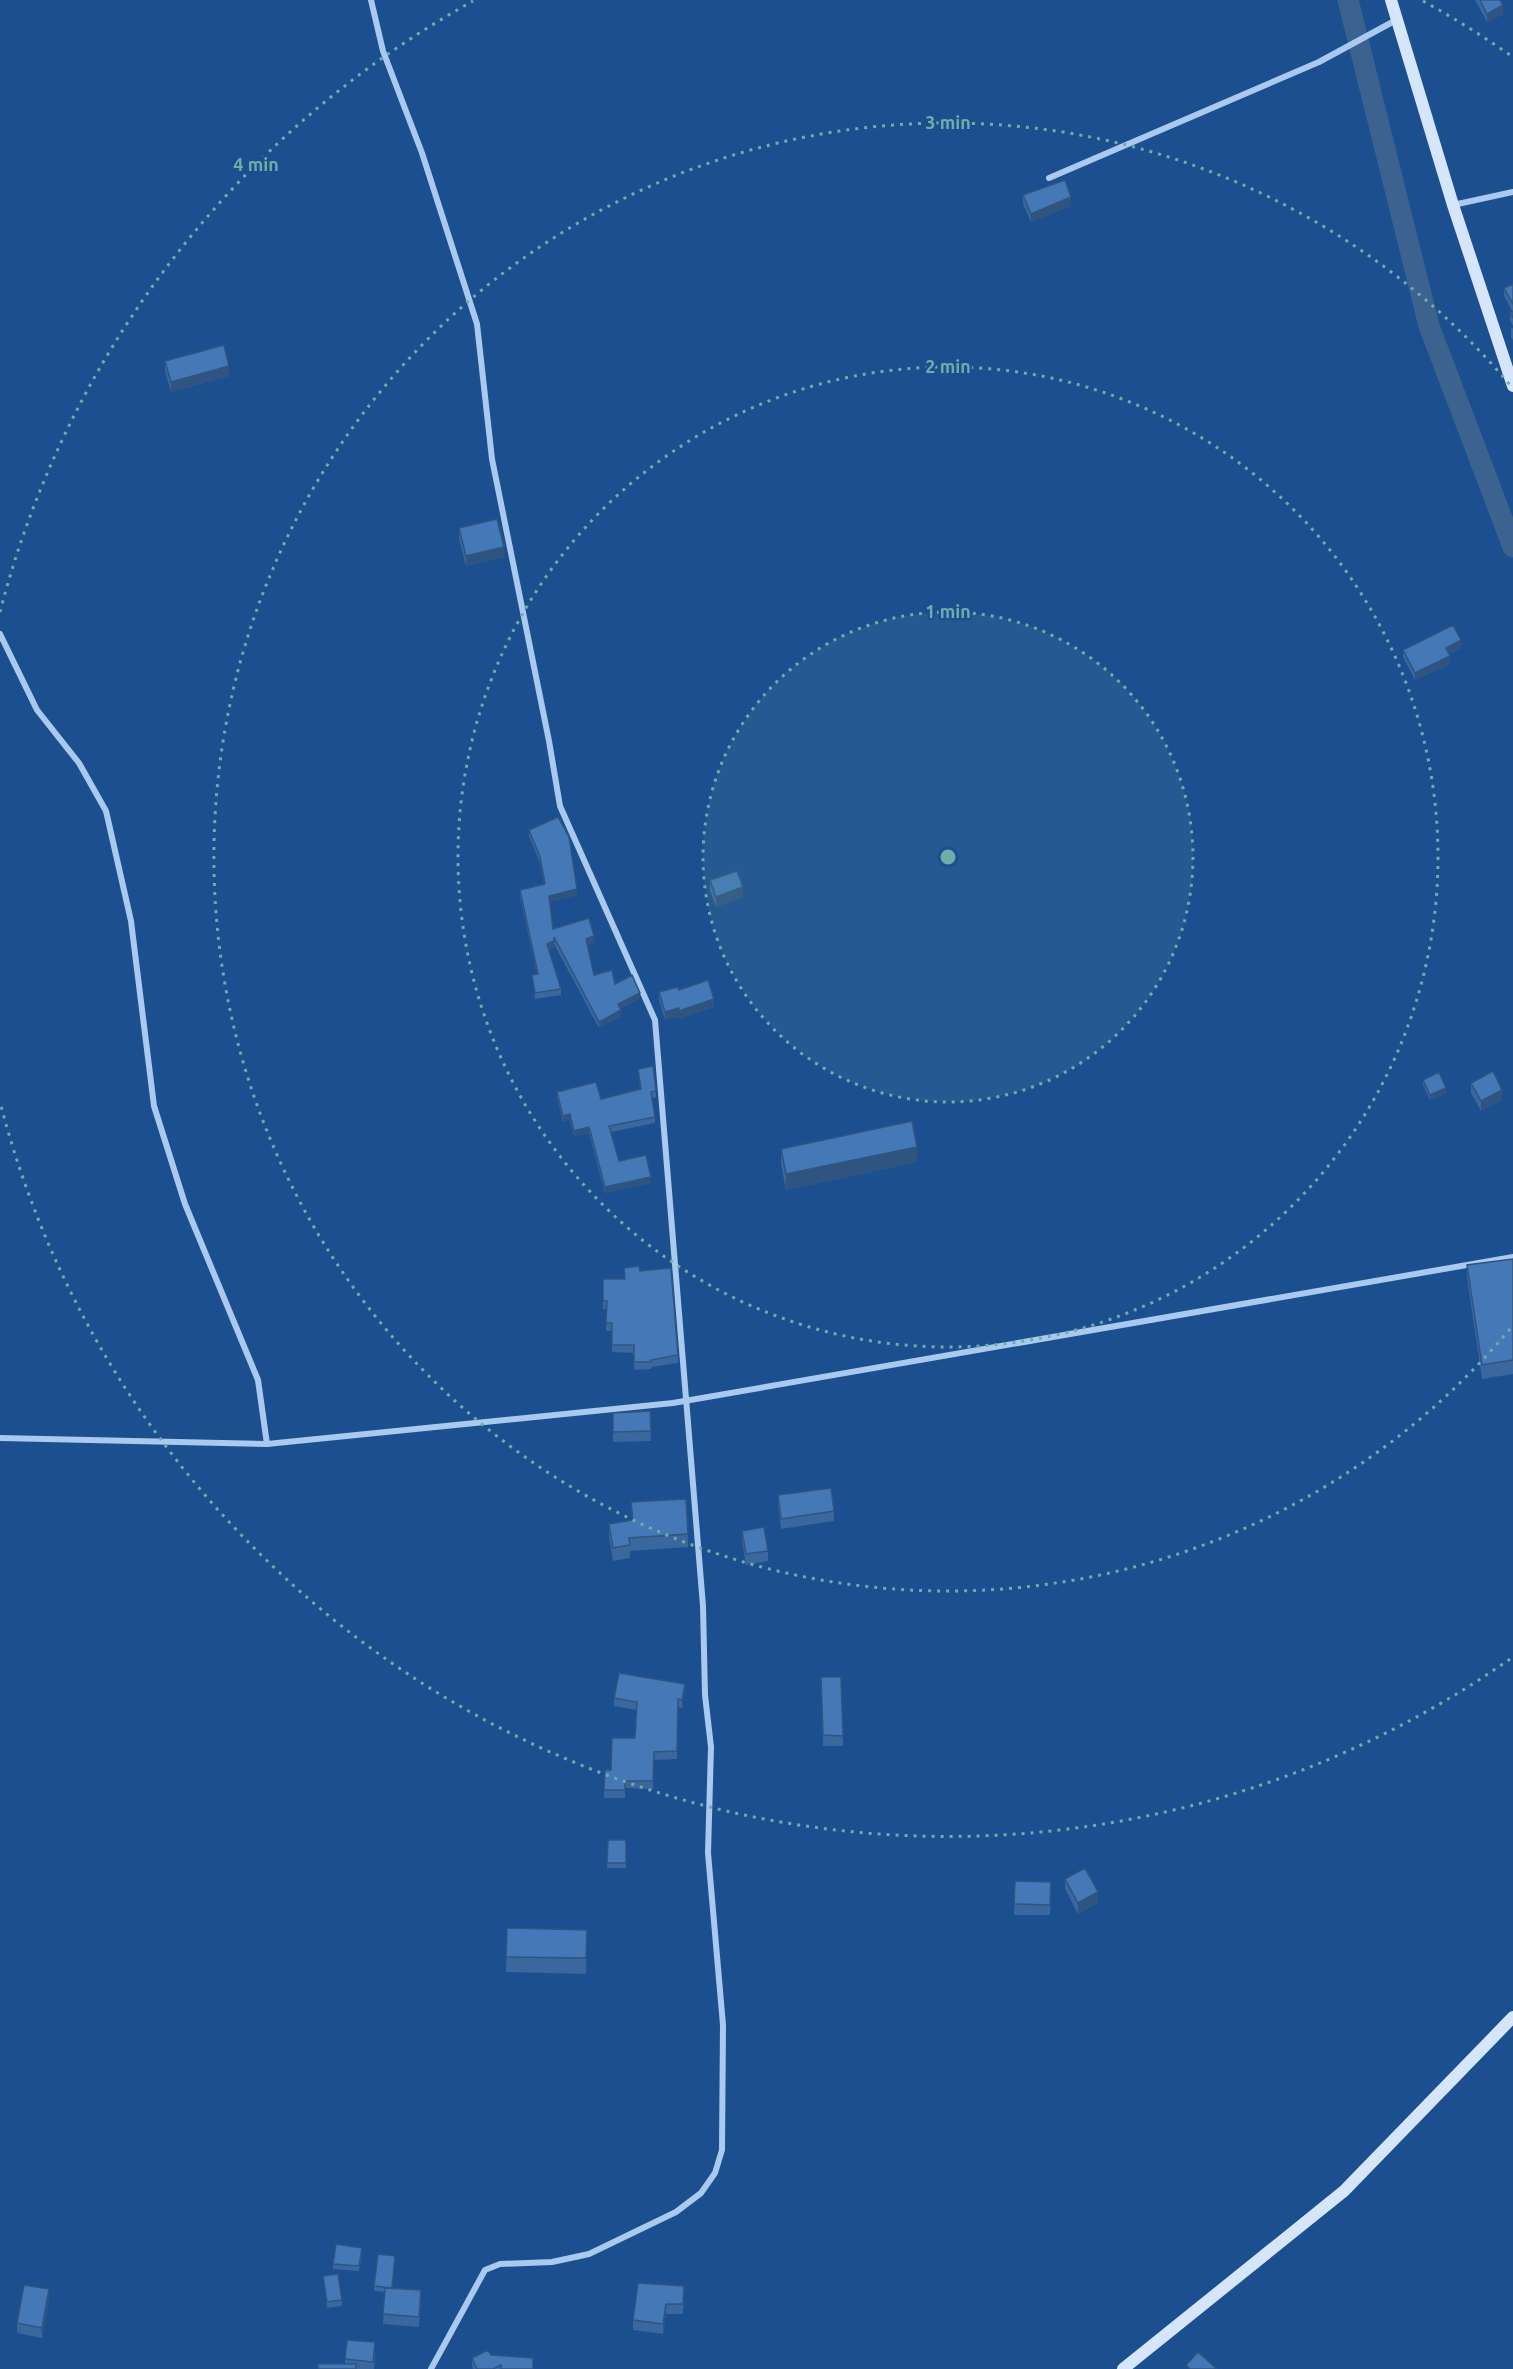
<svg xmlns="http://www.w3.org/2000/svg" width="1513" height="2369" font-family="Ubuntu,sans-serif">
<style>
.lines{fill:none;stroke-linecap:round;stroke-linejoin:round}
.canal{stroke:#3c6290;stroke-width:21}
.minor{stroke:#a9c9ee;stroke-width:6}
.secondary{stroke:#d6e6fa;stroke-width:12}
.wall{fill:#3a679d}
.shaded-wall{fill:#305480}
.building{fill:#4478b7;stroke:#305480;stroke-width:1.5}
.ring{fill:none;stroke:#6fada8;stroke-width:3;stroke-dasharray:3 6}
.centre{fill:#6fada8;stroke:#1b4f8f;stroke-width:3}
.ring-label{font-size:18px;text-anchor:middle;font-weight:bold;fill:#6fada8;stroke:#1b4f8f;stroke-width:5;stroke-linejoin:round;paint-order:stroke}
</style>
<rect width="100%" height="100%" fill="#1b4f8f"/>
<g class="lines">
<!-- canal -->
<path class="canal" d="M1348 0 1429 326 1513 547"/>
<!-- minor -->
<path class="minor" d="M371 0 383 51 422 153 477 324 492 459 549 741 560 806 655 1020 703 1606 705 1695 711 1747 708 1853 723 2025 722 2150 715 2173 701 2193 676 2212 589 2254 552 2262 500 2264 485 2270 431 2369
M1049 178 1319 62 1398 19
M1453 205 1513 192
M0 634 37 710 79 763 106 811 131 921 154 1106 185 1204 258 1380 267 1444
M0 1438 267 1444 673 1403 1513 1257"/>
<!-- secondary -->
<path class="secondary" d="M1391 0 1453 205 1513 386
M1123 2369 1344 2191 1513 2017"/>
</g>
<!-- wall -->
<path class="wall" d="M1475 0H1500L1503 14 1487 22Z
M1023 195 1071 206 1031 222 1023 204Z
M1513 284V326L1510 320V312L1512 311 1504 296V288Z
M1513 328V340L1511 337V329Z
M165 361 229 376 171 392 165 371Z
M459 528 504 557 466 566 459 538Z
M1461 648 1449 654 1450 664 1415 680 1403 657V650Z
M529 830 577 895 549 902 553 929 594 942 587 944 594 975 615 984 640 998 620 1009 621 1016 599 1028 554 944V947L549 949 561 989V995L535 999 532 975 537 974 520 896V890L544 884 540 863 529 836Z
M710 880 743 897 716 907 710 891Z
M679 990 714 1007 679 1019V1016L665 1020 659 1000V992Z
M638 1069 656 1091V1097L652 1098 655 1117V1123L611 1132 619 1161 651 1183 605 1193 589 1133 574 1136 570 1120 563 1122 557 1097V1092L601 1099 640 1089Z
M1423 1080 1446 1093 1430 1100 1423 1085Z
M1471 1083 1502 1100 1481 1111 1471 1093Z
M781 1149 917 1162 786 1190 781 1164Z
M1513 1259V1374L1482 1379 1467 1278V1265Z
M624 1268 640 1271 678 1355V1363L651 1367V1369L634 1370V1353L612 1352V1331H606L607 1309H603V1279H624Z
M650 1411 651 1441 613 1442V1413Z
M778 1495 834 1511V1521L781 1529 778 1505Z
M631 1502 688 1534V1547L630 1551V1558L613 1561 609 1537V1524L632 1520Z
M742 1531 768 1551V1561L746 1565 742 1541Z
M821 1688 843 1736V1746H823Z
M685 1692 682 1708 678 1707 677 1759 654 1760 653 1789 625 1788V1798H604L605 1770H611L635 1738 636 1710 614 1706V1698Z
M608 1840H626V1868H607Z
M1065 1879 1098 1903 1078 1914 1065 1889Z
M1015 1881 1051 1882 1050 1915H1014Z
M507 1928 587 1930 586 1974 506 1972Z
M362 2254 359 2271 333 2269V2264Z
M395 2261 392 2288 421 2301 419 2327 383 2324 385 2292 374 2291V2286Z
M323 2276 342 2300V2306L327 2308Z
M684 2296 683 2314H666L663 2334 633 2330V2320Z
M49 2300 42 2338 17 2333V2323Z
M375 2353 374 2369H318L345 2364V2359Z
M491 2355 533 2358V2369H473L472 2366V2358Z"/>
<!-- shaded-wall -->
<path class="shaded-wall" d="M1503 5V14L1487 22V14Z
M1071 197V206L1031 222V214Z
M229 366V376L171 392V382Z
M504 547V557L466 566V556Z
M1461 640V648L1446 656V648Z
M1450 656V664L1415 680V673Z
M743 887V897L716 907V897Z
M577 889V895L549 902V896Z
M594 936V942L586 944V939Z
M554 941V947L547 949V944Z
M640 993V998L618 1010V1004Z
M714 999V1007L679 1019V1011Z
M679 1008V1016L665 1020V1012Z
M621 1010V1016L599 1028V1022Z
M1446 1088V1093L1430 1100V1095Z
M1502 1090V1100L1481 1111V1101Z
M570 1114V1120L563 1122V1116Z
M589 1127V1133L574 1136V1131Z
M917 1147V1162L786 1190V1174Z
M651 1177V1183L605 1193V1187Z
M685 1684V1692L682 1708V1700Z
M1098 1892V1903L1078 1914V1903Z
M49 2289V2300L42 2338V2328Z
M666 2304V2314L663 2334V2324Z"/>
<!-- building -->
<path class="building" d="M1480 0H1500L1503 5 1487 14Z
M1065 180 1071 197 1031 214 1023 195Z
M1513 284V304L1504 288Z
M1513 311V318L1510 312Z
M224 345 229 366 171 382 165 361Z
M497 519 504 547 466 556 459 528Z
M1453 625 1461 640 1446 648 1450 656 1415 673 1403 650Z
M558 817 569 837 577 889 549 896 553 929 589 918 594 936 586 939 594 975 612 970 615 984 632 975 640 993 618 1004 621 1010 599 1022 554 937V941L547 944 561 989 535 993 532 975 538 974 520 890 545 884 540 857 529 830Z
M737 871 743 887 716 897 710 880Z
M708 980 714 999 679 1011V1008L665 1012 659 992 678 987 679 990Z
M653 1066 656 1091 651 1092 655 1117 609 1126 619 1161 646 1155 651 1177 605 1187 589 1127 574 1131 570 1114 563 1116 557 1092 596 1082 601 1099 641 1089 638 1069Z
M1493 1071 1502 1090 1481 1101 1471 1083Z
M1439 1072 1446 1088 1430 1095 1423 1080Z
M912 1121 917 1147 786 1174 781 1149Z
M1513 1259V1360L1482 1365 1467 1265Z
M639 1266 640 1271 671 1268 678 1355 651 1360V1362H634V1345H612V1323H606L607 1301H603V1279H625L624 1268Z
M650 1411 651 1431 613 1432V1413Z
M831 1488 834 1511 781 1519 778 1495Z
M686 1499 688 1534 629 1538 630 1545 613 1548 609 1524 633 1520 631 1502Z
M764 1527 768 1551 746 1554 742 1531Z
M619 1673 685 1684 682 1700 678 1699 677 1751 654 1752 653 1781H625V1790H604L605 1770H611L612 1738H635L637 1702 614 1698Z
M821 1677H841L843 1736 823 1735Z
M608 1840H626V1863H607Z
M1085 1868 1098 1892 1078 1903 1065 1879Z
M1015 1881 1051 1882 1050 1905 1014 1904Z
M507 1928 587 1930 586 1958 506 1957Z
M336 2244 362 2248 359 2266 333 2264Z
M378 2254 395 2256 392 2288 374 2286Z
M338 2274 342 2300 327 2302 323 2276Z
M638 2283 684 2286 683 2304H666L663 2324 633 2320Z
M24 2285 49 2289 42 2328 17 2323Z
M385 2288 421 2290 419 2317 383 2314Z
M347 2340 375 2342 373 2362 345 2359Z
M488 2350 491 2355 533 2358V2369H501V2365L493 2369H477L472 2358Z
M1198 2352 1217 2369H1190L1186 2365Z
M318 2364H356V2369H318Z"/>
<!-- distance rings -->
<circle cx="948" cy="857" r="245" fill="#6fada8" fill-opacity=".12"/>
<g class="ring">
<circle cx="948" cy="857" r="245"/>
<circle cx="948" cy="857" r="490"/>
<path d="M1510 1329A734 734 0 1 1 1510 385"/>
<path d="M1510 1659A979 979 0 0 1 0 1102M0 612A979 979 0 0 1 473 1M1423 1A979 979 0 0 1 1510 55"/>
</g>
<circle cx="948" cy="857" r="9" class="centre"/>
<g class="ring-label">
<text x="948" y="129">3 min</text>
<text x="256" y="171">4 min</text>
<text x="948" y="373">2 min</text>
<text x="948" y="618">1 min</text>
</g>
</svg>
